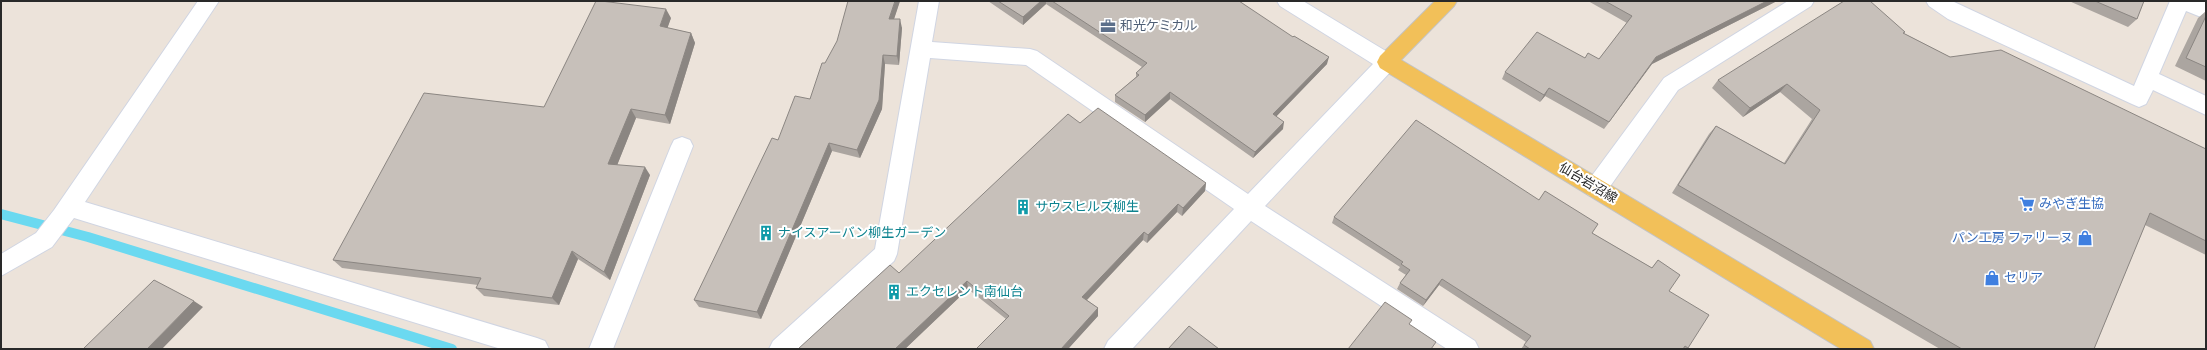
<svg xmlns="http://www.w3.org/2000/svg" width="2207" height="350" font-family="'Nunito Sans','Noto Sans JP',sans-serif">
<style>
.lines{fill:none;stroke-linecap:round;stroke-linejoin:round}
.stream{stroke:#6bd9f0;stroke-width:10}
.minor-casing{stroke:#d0d5e2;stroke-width:2}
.major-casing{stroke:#c3c3c3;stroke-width:2}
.minor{fill:#fff;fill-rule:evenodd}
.major{fill:#f2c059;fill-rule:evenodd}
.wall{fill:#aba5a0}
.shaded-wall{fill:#8b8682}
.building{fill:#c7c0ba;stroke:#8b8682}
.labels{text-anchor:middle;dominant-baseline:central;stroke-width:4;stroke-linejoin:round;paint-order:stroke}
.service-label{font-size:13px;fill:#4e5e75;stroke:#fff;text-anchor:start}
.street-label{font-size:13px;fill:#292929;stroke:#fff}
.shop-label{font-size:13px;fill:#366cbe;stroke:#fff;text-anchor:start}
.culture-label{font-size:13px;fill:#0d838f;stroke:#fff;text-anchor:start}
</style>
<rect width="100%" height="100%" fill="#ece3da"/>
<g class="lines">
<!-- stream -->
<path class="stream" d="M1 214 88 237 452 349"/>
<!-- minor casing -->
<g class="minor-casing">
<path id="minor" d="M198 1H219L85 202 537 338 545 341 549 349H501L74 218 52 247 1 276V254L36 233 54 210Z
M919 1H939L932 42 1030 49 1037 51 1248 194 1373 64 1280 6 1277 1H1303L1394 56 1397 62 1394 68 1265 206 1475 341 1479 349H1447L1251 221 1132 349H1104L1108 341 1234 209 1026 65 930 58 897 254 894 261 798 349H769L773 341 875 249Z
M1788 1H1814L1811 6 1678 90 1604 195 1596 197 1588 195 1585 188 1588 181 1664 78Z
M1926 1H1952L2134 86 2170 1H2203L2206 2V19L2186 11 2159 74 2206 96V115L2153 90 2146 104 2139 107 2132 104 1948 19 1929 6Z
M682 137 690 140 693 146 613 349H589L671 146 674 140Z"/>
</g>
<!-- major casing -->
<g class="major-casing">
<path id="major" d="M1435 1H1457L1454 6 1401 60 1870 341 1874 349H1841L1380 68 1377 62 1380 56Z"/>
</g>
<!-- minor -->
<use href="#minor" class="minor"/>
<!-- major -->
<use href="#major" class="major"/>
</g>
<!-- wall -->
<path class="wall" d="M900 1 894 19 902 28 899 65 885 64 882 109 860 158 832 151 761 319 699 307 694 300 778 140 810 99 825 63Z
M988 1H1239L1327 64 1276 116 1283 129 1253 158 1170 99 1145 122 1115 102V95L1136 77V73L1142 67 1046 4 1023 25Z
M1588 1H1777L1652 64 1604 129 1545 96 1540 102 1502 79 1505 72 1585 58 1599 59 1627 23Z
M2069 1H2144L2137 19 2128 27Z
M2206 11V81L2175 66 2198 18Z
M671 18 667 28 691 33 695 43 670 124 636 118 617 165 650 175 610 280 578 259 559 305 484 296 476 288 478 285 342 268 333 260 544 107Z
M1903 33 1950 57 2206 149V255L2145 225 2094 349H1940L1672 193 1709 134 1716 126 1784 163 1812 119 1780 92 1743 117 1712 88 1718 80Z
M1080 123 1206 183 1205 191 1182 216 1177 212 1147 243 1143 240 1087 300 1098 308V316L1068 349H976L1006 319 968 289 905 349H798L899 273Z
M1539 200 1592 233 1652 268 1658 260 1669 291 1688 348 1687 349H1521L1526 342 1439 285 1423 306 1397 289 1400 283 1406 275 1398 270 1400 267 1332 223 1334 217Z"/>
<!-- shaded-wall -->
<path class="shaded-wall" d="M895 1H900L891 28 889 19Z
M1041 1H1046V4L1023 25V17Z
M1767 1H1777L1652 64 1604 129 1656 57Z
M666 9 671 18 665 35 660 26Z
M900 19 902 28 899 65 897 56Z
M691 33 695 43 670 124 665 115Z
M883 55 885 64 882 109 860 158 857 150Z
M1329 57 1327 64 1272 121 1273 114Z
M1787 84 1780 92 1743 117 1750 108Z
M1549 88 1545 96 1540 102 1544 95Z
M1170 92V99L1145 122V115Z
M631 109 636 118 614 173 608 164Z
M1284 122 1283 129 1253 158 1255 152Z
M829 143 832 151 761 319 757 312Z
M645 167 650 175 610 280 604 272Z
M1206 183 1205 191 1182 216 1183 208Z
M1178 204 1177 212 1147 243 1148 235Z
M1144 232 1143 240 1083 304 1082 297Z
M572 251 578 259 559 305 552 298Z
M1442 279 1439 285 1423 306 1426 300Z
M967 281 968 289 905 349H895Z
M194 301 203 307 162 349H147Z
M1098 308V316L1068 349H1061Z"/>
<!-- building -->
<path class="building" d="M596 1H601L666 9 660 26 691 33 665 115 631 109 608 164 645 167 604 272 572 251 552 298 476 288 481 278 333 260 424 93 544 107Z
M848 1H895L889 19H900L897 56 883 55 879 100 857 150 829 143 757 312 694 300 772 138 778 140 795 96 810 99 822 63H825L837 41Z
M998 1H1041L1023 17Z
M1052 1H1239L1293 37 1294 36 1329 57 1273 114 1284 122 1255 152 1170 92 1145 115 1115 95 1139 75 1136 73 1147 63Z
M1605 1H1767L1656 57 1609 122 1549 88 1544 95 1505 72 1537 32 1585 58 1588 53 1599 59 1632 16Z
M1844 1H1870L1905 32 1903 33 1950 57 2001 50 2206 149V241L2150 213 2094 349H1962L1678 185 1716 126 1785 164 1820 110 1787 84 1750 108 1718 80Z
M2095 1H2144L2137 19Z
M2206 16V67L2186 58Z
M1098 108 1206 183 1183 208 1178 204 1148 235 1144 232 1082 297 1098 308 1061 349H976L1009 316 967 281 895 349H798L890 265 899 273 1068 114 1080 123Z
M1416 120 1539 200 1545 191 1598 224 1592 233 1652 268 1658 260 1680 275 1669 291 1709 315 1688 348 1685 346 1683 349H1530L1524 345 1531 336 1442 279 1426 300 1400 283 1410 270 1401 264 1403 262 1334 217Z
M154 280 194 301 147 349H83Z
M1385 302 1412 320 1409 324 1436 342 1431 349H1348Z
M1189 326 1219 349H1168Z"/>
<!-- icons -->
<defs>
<g id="office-bare" transform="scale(1.2)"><path d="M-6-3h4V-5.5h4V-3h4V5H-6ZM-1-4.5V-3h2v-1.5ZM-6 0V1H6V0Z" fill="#5c6f8a" stroke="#fff" stroke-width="2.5" paint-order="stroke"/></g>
<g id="supermarket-bare" transform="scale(1.2)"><path d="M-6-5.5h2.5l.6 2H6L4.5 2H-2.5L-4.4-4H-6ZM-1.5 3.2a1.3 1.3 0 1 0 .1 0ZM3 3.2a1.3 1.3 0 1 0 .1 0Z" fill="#3f7fe0" stroke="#fff" stroke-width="2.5" paint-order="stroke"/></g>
<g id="building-bare" transform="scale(1.2)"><path d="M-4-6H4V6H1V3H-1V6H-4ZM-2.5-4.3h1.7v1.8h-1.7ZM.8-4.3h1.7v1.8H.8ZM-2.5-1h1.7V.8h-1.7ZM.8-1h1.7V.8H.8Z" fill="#0f9aa8" stroke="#fff" stroke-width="2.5" paint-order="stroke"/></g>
<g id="shop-bare" transform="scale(1.2)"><path d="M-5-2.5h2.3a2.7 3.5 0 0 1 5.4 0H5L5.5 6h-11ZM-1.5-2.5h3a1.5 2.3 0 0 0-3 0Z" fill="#3f7fe0" stroke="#fff" stroke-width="2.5" paint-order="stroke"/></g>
</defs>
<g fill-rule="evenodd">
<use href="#office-bare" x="1108" y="26"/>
<use href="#supermarket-bare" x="2027" y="204"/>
<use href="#building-bare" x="1023" y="207"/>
<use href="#building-bare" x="766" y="233"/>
<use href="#shop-bare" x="2085" y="238"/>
<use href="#shop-bare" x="1992" y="278"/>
<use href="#building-bare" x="894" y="292"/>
</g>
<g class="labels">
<!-- service labels -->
<g class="service-label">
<text x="1120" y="26">和光ケミカル</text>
</g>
<!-- street labels -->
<g class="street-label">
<text transform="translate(1588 183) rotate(31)">仙台岩沼線</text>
</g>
<!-- shop labels -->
<g class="shop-label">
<text x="2039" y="204">みやぎ生協</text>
<text x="2073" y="238" text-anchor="end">パン工房 ファリーヌ</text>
<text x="2004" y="278">セリア</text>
</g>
<!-- culture labels -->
<g class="culture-label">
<text x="1035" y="207">サウスヒルズ柳生</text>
<text x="778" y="233">ナイスアーバン柳生ガーデン</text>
<text x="906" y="292">エクセレント南仙台</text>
</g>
</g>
<!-- border -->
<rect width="2207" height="350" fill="none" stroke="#292929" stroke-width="4"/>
</svg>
